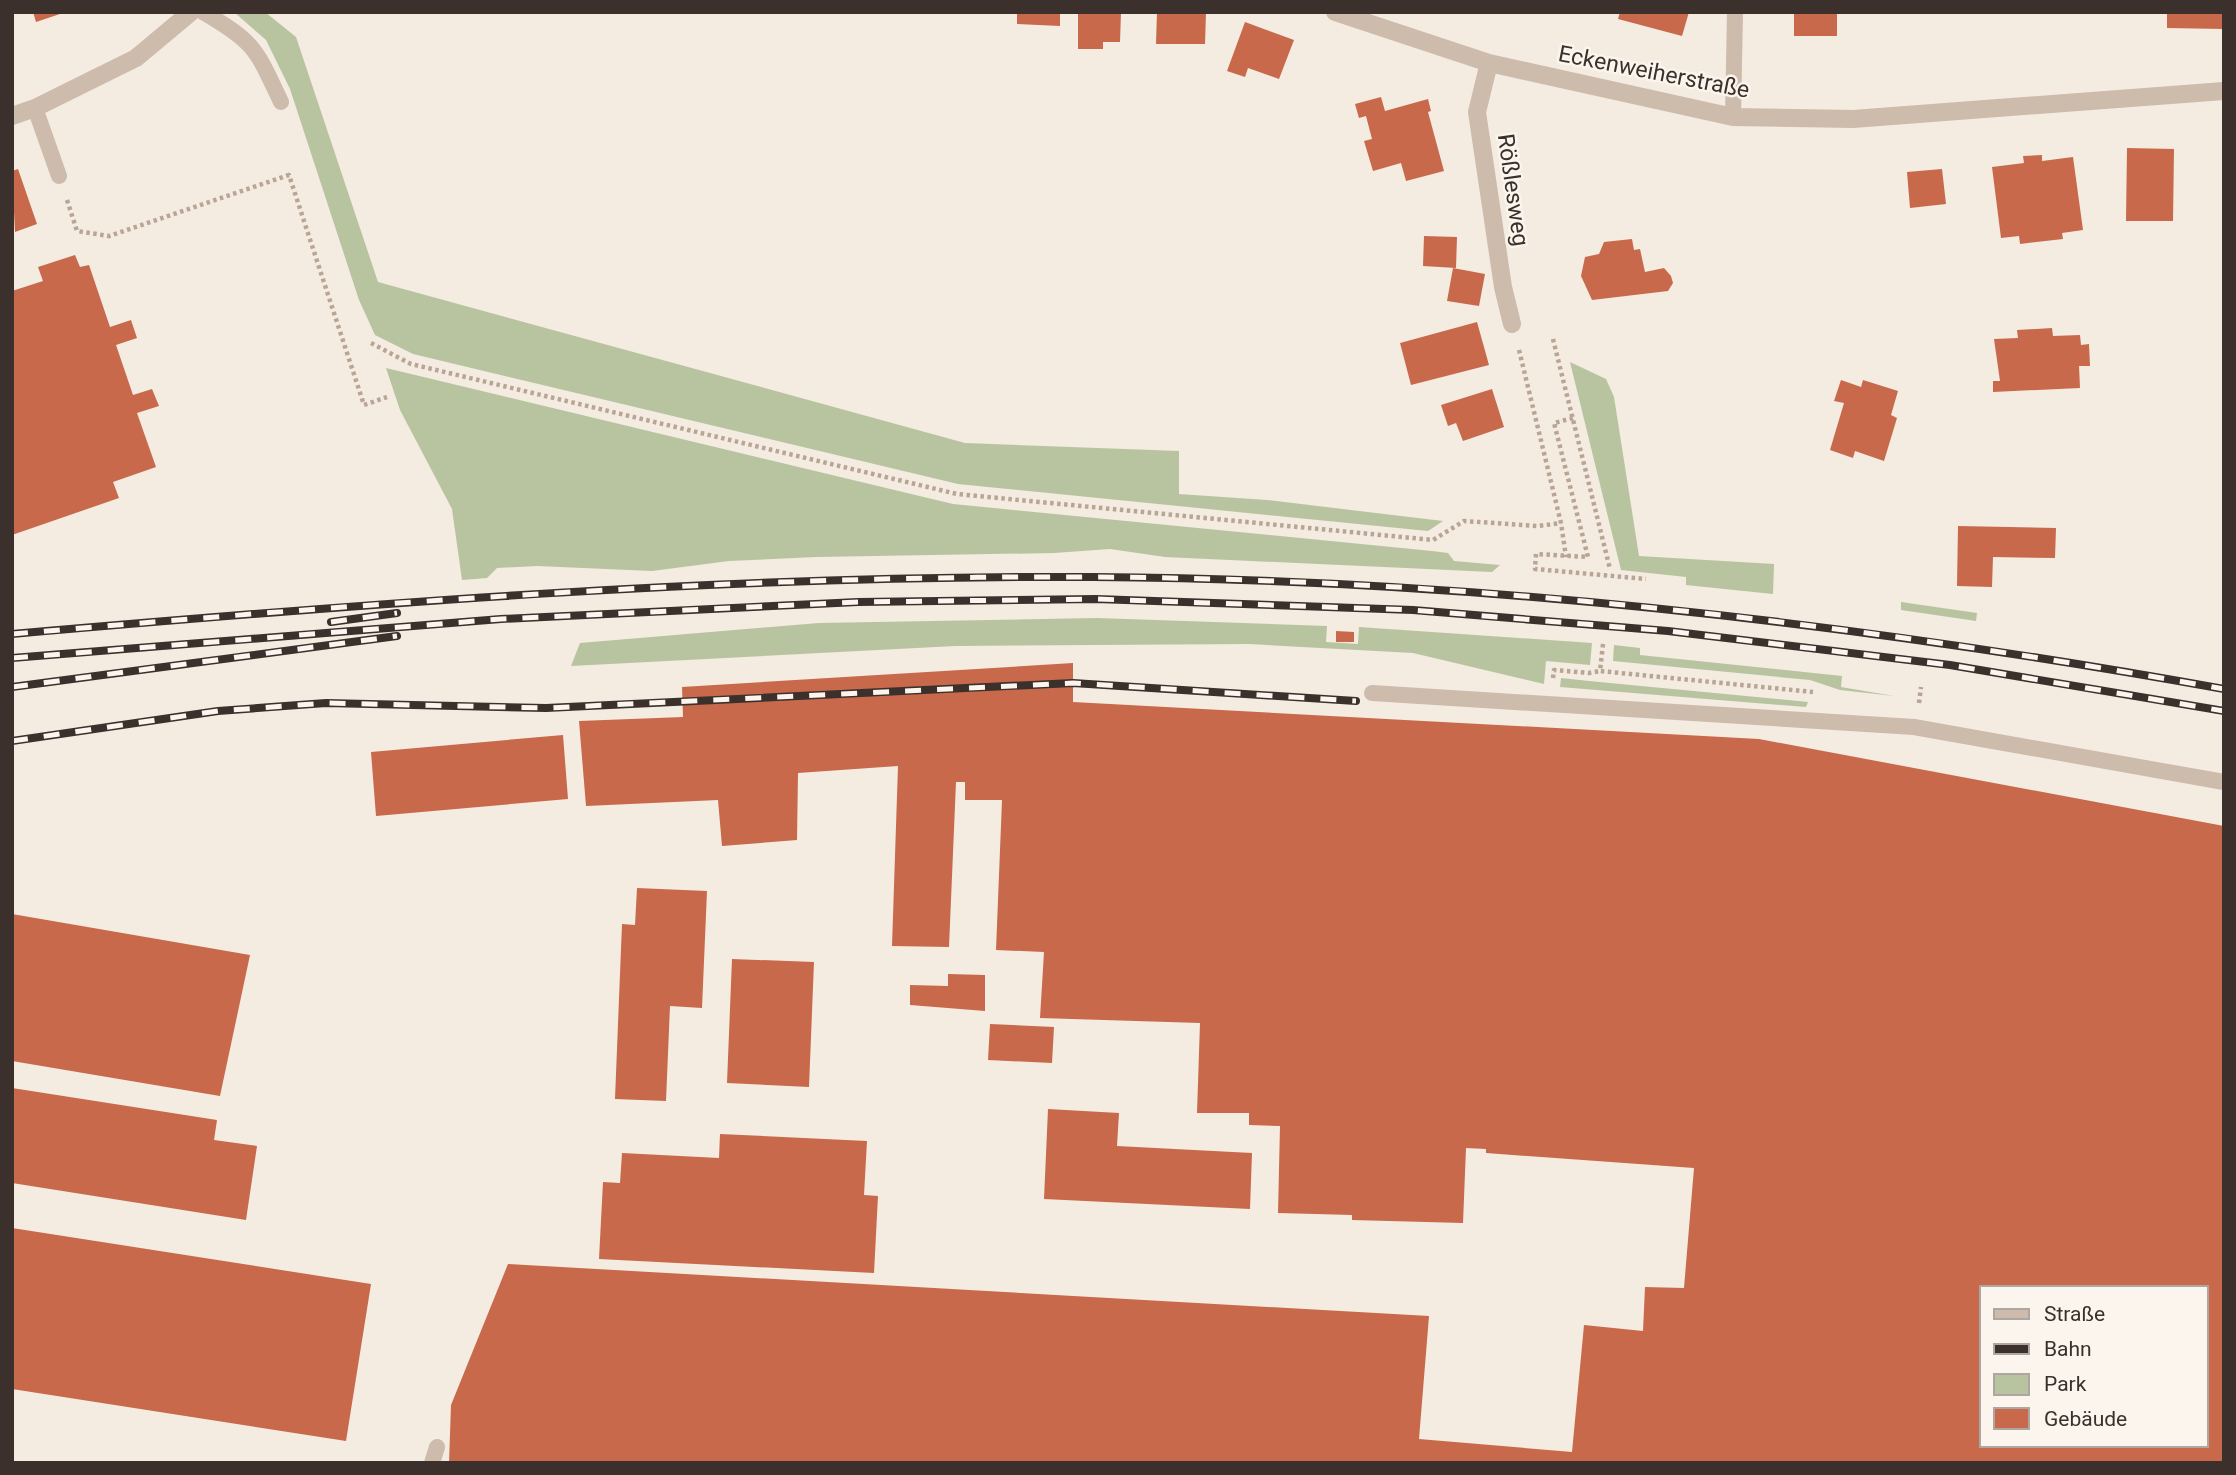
<svg xmlns="http://www.w3.org/2000/svg" width="2236" height="1475" font-family="Roboto,sans-serif">
<style>
.green{fill:#b8c4a0}
.building{fill:#c8694b;fill-rule:evenodd}
.lines{fill:none;stroke-linecap:round;stroke-linejoin:round}
.path{stroke:#b9a596;stroke-width:4.5;stroke-dasharray:3.5 3.5;stroke-linecap:butt}
.lane{stroke:#cdbbac;stroke-width:16}
.street{stroke:#cdbbac;stroke-width:18}
.rail-casing{stroke:#3b302b;stroke-width:8}
.rail{stroke:#fbf5ee;stroke-width:5;stroke-dasharray:16;stroke-linecap:butt}
.labels{text-anchor:middle;dominant-baseline:central;stroke-width:5;stroke-linejoin:round;paint-order:stroke}
.street-label{font-size:23px;fill:#3b302b;stroke:#fbf5ee}
</style>
<rect width="100%" height="100%" fill="#f4ebe1"/>
<!-- green -->
<path class="green" d="M234 12H265L296 37 378 282 965 443 1179 451V494L1267 500 1443 521 1428 531 958 484 413 354 375 335 359 300 290 89 266 40Z
M1570 362 1606 379 1614 397 1639 556 1774 564 1773 594 1686 585V577L1621 570Z
M386 368 953 504 1432 551 1448 553 1454 561 1500 565 1492 572 1165 557 1110 549 1054 553 816 557 729 561 652 571 537 566 497 568 487 578 462 580 452 509 400 410Z
M1901 602 1977 613 1976 621 1901 610Z
M1097 618 1327 626 1326 642 1358 644 1359 627 1592 643 1590 665 1546 661 1544 684 1413 653 1249 644 955 646 571 666 580 643 819 623Z
M1614 645 1640 648V655L1842 676 1841 687 1894 696 1840 690 1810 680 1613 661Z
M1561 678 1589 681 1808 702 1806 707 1560 687Z"/>
<!-- building -->
<path class="building" d="M33 12H63V13L36 22Z
M1017 12H1060V26L1017 24Z
M1078 12H1121L1120 42H1103V49H1078Z
M1157 12H1206L1205 44H1156Z
M1620 12H1689L1682 36 1618 19Z
M1794 12H1837V36H1794Z
M2167 12H2224V29L2167 28Z
M1245 22 1294 40 1279 79 1248 68 1245 77 1227 71Z
M1381 97 1385 111 1428 99 1431 111 1428 112 1444 171 1406 181 1401 163 1373 171 1364 141 1372 139 1366 116 1359 118 1355 104Z
M2127 148 2174 149 2173 221H2126Z
M2042 155V161L2073 157 2083 230 2062 233 2063 239 2020 244 2019 236 2001 238 1992 167 2024 163 2023 156Z
M18 169 37 224 15 232 12 171Z
M1942 169 1946 204 1910 208 1907 172Z
M1424 236 1457 237 1456 268 1423 266Z
M1632 239 1634 250 1640 249 1645 272 1664 268 1671 276 1673 283 1668 291 1592 300 1581 276 1585 257 1599 254 1604 242Z
M75 255 80 267 89 265 110 327 131 320 137 338 116 345 133 395 152 389 159 406 137 413 156 467 113 482 119 498 12 535V291L43 281 38 267Z
M1453 268 1485 274 1479 306 1447 301Z
M1477 322 1489 365 1411 385 1400 343Z
M2052 328 2053 336 2080 335 2081 345 2089 344 2090 366H2079L2080 388 1993 392V381H2000L1994 339 2018 338 2017 330Z
M1841 380 1861 387 1863 380 1898 391 1891 415 1897 418 1884 461 1855 451 1853 458 1830 450 1844 403 1834 401Z
M1492 389 1504 427 1463 441 1456 423 1448 426 1441 405Z
M1958 526 2056 528 2055 558 1993 557 1992 587 1957 586Z
M1336 631 1354 632V642H1336Z
M1073 663V702L1759 739 2224 826 2222 1463H449L451 1405 508 1264 1429 1316 1419 1439 1572 1452 1584 1325 1643 1331 1645 1287 1684 1288 1694 1168 1486 1153V1149L1466 1148 1463 1223 1352 1220V1215L1278 1213 1280 1126 1249 1125V1113H1197L1200 1023 1040 1018 1044 952 996 950 1002 800H965V782H956L949 947 892 946 898 766 798 773 797 840 722 846 718 800 586 806 579 721 683 717 682 687ZM1982 1288H2206V1445H1982Z
M563 735 568 799 376 816 371 752Z
M637 888 707 891 702 1008 670 1006 666 1101 615 1099 622 924 635 925Z
M12 914 250 955 220 1096 12 1061Z
M732 959 814 962 809 1087 727 1083Z
M948 974 985 975V1011L910 1005V985L948 986Z
M990 1024 1054 1027 1052 1063 988 1060Z
M12 1088 217 1120 214 1140 257 1146 246 1220 12 1183Z
M1048 1109 1119 1113 1117 1146 1252 1153 1250 1209 1044 1199Z
M720 1134 867 1141 864 1195 878 1196 874 1273 599 1259 603 1182 620 1183 622 1153 719 1158Z
M12 1228 371 1284 346 1441 12 1389Z"/>
<g class="lines">
<!-- path -->
<path class="path" d="M67 200 77 231 109 236 289 175 364 405 387 397
M1553 339 1610 569
M371 343 411 364 957 494 1433 540 1464 521 1538 526 1561 523
M1519 350 1561 523 1566 557
M1573 418 1554 423 1588 557 1536 554 1535 569 1646 579
M1603 644 1600 671 1813 692
M1553 678 1554 670 1589 673 1600 671
M1919 703 1921 687"/>
<!-- lane -->
<path class="lane" d="M203 12C255 42 256 49 281 102
M35 108 59 176
M1733 117 1735 12
M1372 693 1914 727 2224 782
M432 1463 437 1447"/>
<!-- street -->
<path class="street" d="M1335 12 1489 63 1733 117 1853 119 2224 91
M1489 63 1477 112 1503 287 1512 324
M12 116 35 108 136 58 191 12"/>
<!-- rail casing -->
<g class="rail-casing">
<path id="rail" d="M331 622 397 613
M12 634C371 603 732 575 1093 577 1473 579 1850 622 2224 689
M12 658 501 619 858 602 1096 599 1413 610 1668 631 1950 665 2224 711
M12 687 397 636
M12 741 218 711 326 703 546 708 1073 683 1356 701"/>
</g>
<!-- rail -->
<use href="#rail" class="rail"/>
</g>
<g class="labels">
<!-- street labels -->
<g class="street-label">
<text transform="translate(1654 72) rotate(11)">Eckenweiherstraße</text>
<text transform="translate(1513 190) rotate(82)">Rößlesweg</text>
</g>
</g>
<!-- border -->
<rect width="2236" height="1475" fill="none" stroke="#3b302b" stroke-width="28"/>
<!-- legend -->
<rect x="1980" y="1286" width="228" height="161" fill="#fbf5ee" stroke="#aea6a0" stroke-width="2"/>
<rect x="1994" y="1309" width="35" height="10" fill="#cdbbac" stroke="#aea6a0" stroke-width="2"/>
<text x="2044" y="1321" font-size="21" fill="#3b302b">Straße</text>
<rect x="1994" y="1344" width="35" height="10" fill="#3b302b" stroke="#aea6a0" stroke-width="2"/>
<text x="2044" y="1356" font-size="21" fill="#3b302b">Bahn</text>
<rect x="1994" y="1374" width="35" height="21" fill="#b8c4a0" stroke="#aea6a0" stroke-width="2"/>
<text x="2044" y="1391" font-size="21" fill="#3b302b">Park</text>
<rect x="1994" y="1408" width="35" height="21" fill="#c8694b" stroke="#aea6a0" stroke-width="2"/>
<text x="2044" y="1426" font-size="21" fill="#3b302b">Gebäude</text>
</svg>
